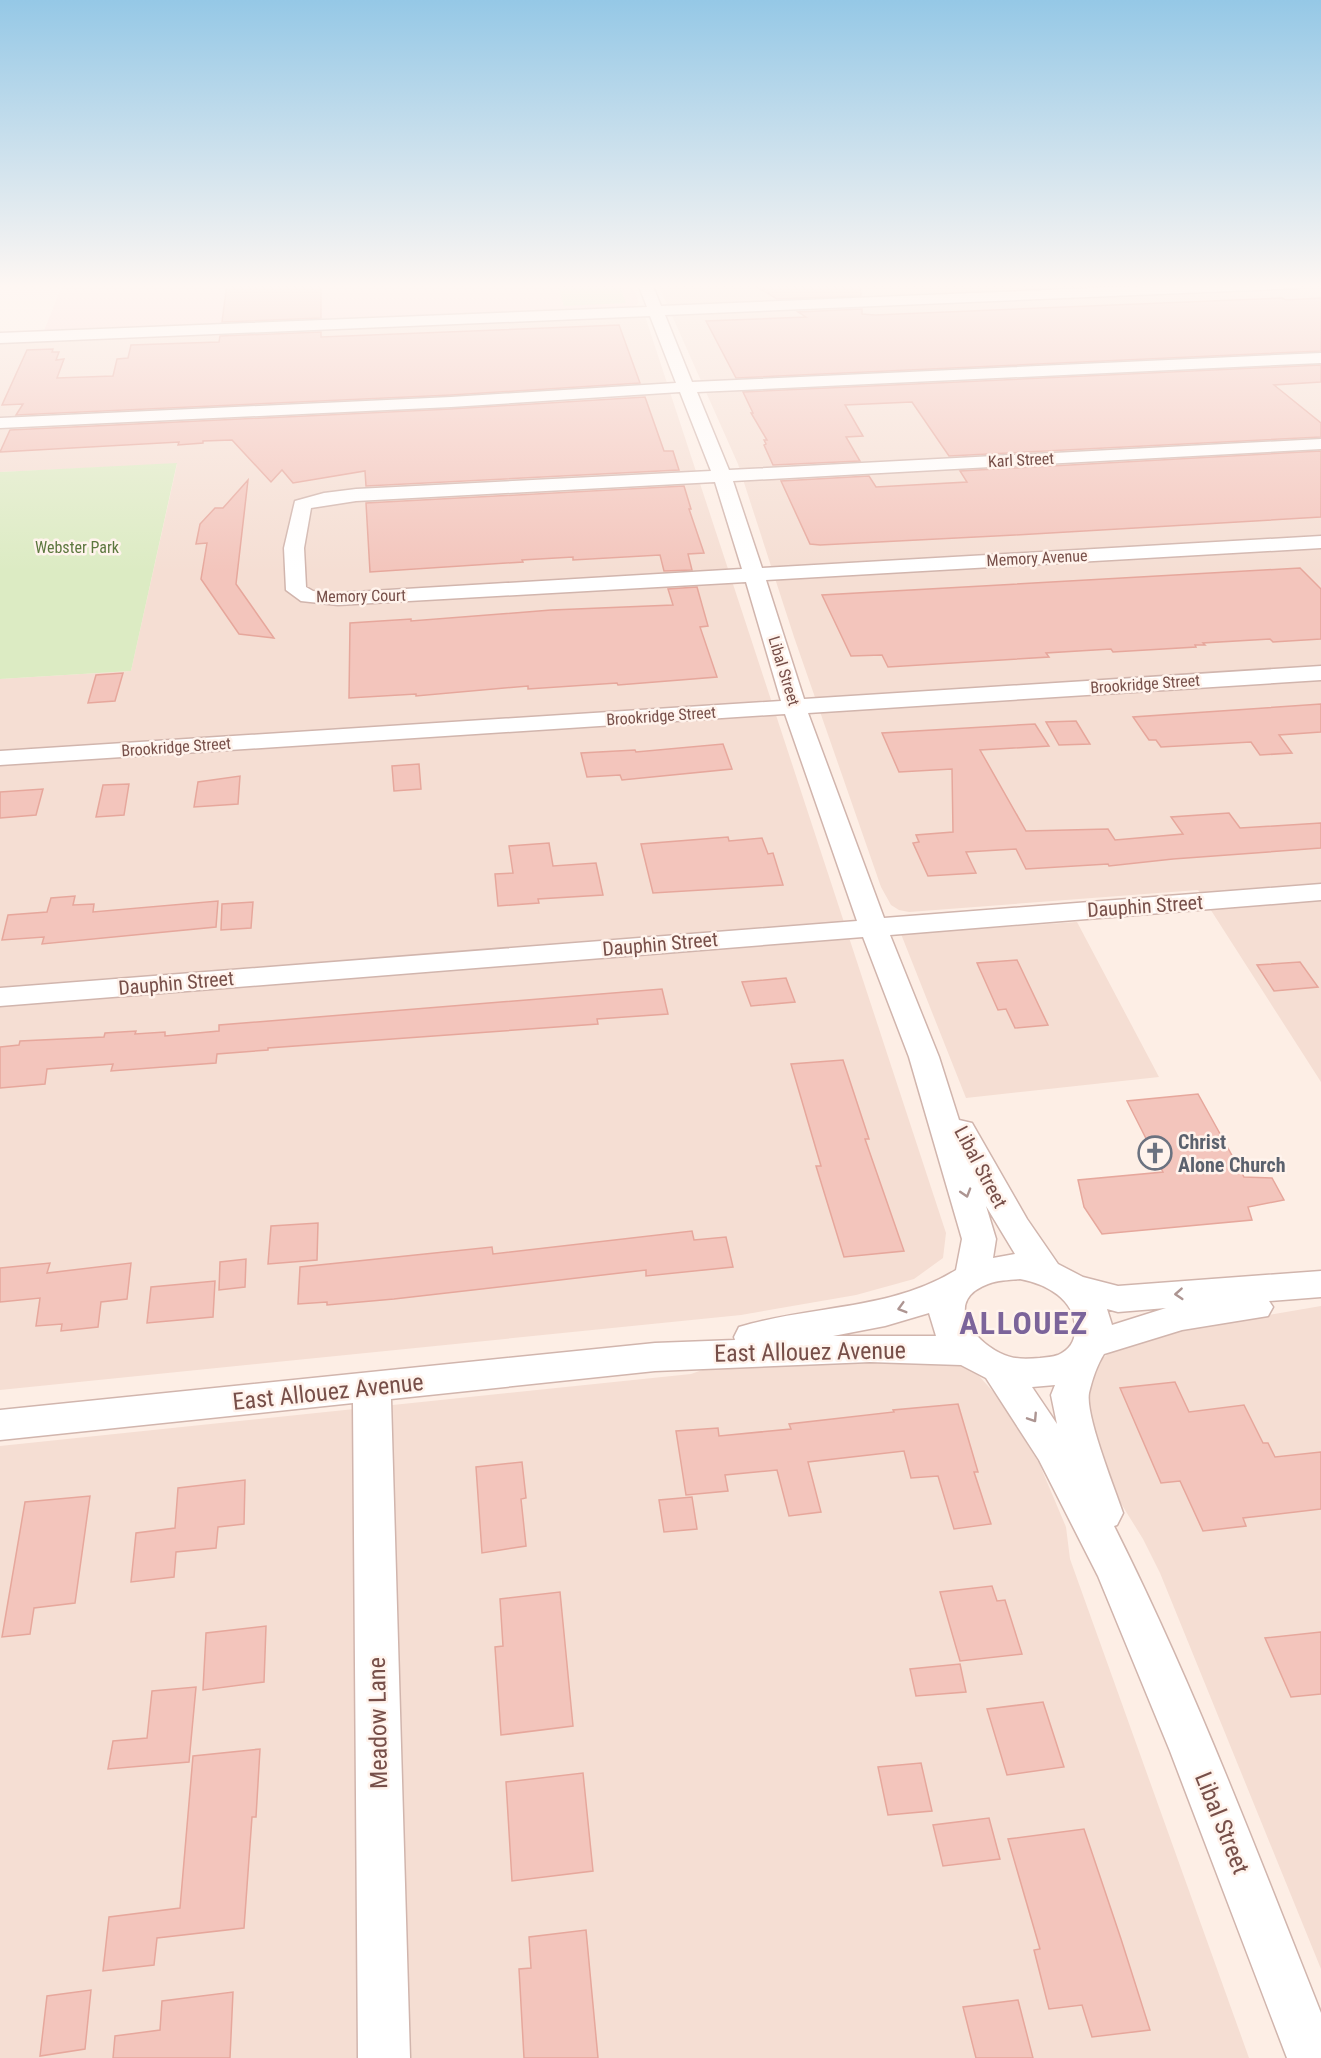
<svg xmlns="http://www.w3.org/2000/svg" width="1321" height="2058" font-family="'Roboto Condensed',sans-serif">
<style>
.residential{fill:#f5ded3}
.commercial{fill:#fddbd8}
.green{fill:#dcebc3}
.building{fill:#f3c5bc;stroke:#e6a79c;stroke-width:1.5}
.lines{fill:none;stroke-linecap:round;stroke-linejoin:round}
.minor-casing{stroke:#d1b5ad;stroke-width:3}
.minor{fill:#fff;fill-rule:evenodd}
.oneway{stroke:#ad9592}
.labels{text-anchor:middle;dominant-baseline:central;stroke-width:5;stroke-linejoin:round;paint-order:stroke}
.far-street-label{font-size:16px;fill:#774f49;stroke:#fff3ec}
.far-park-label{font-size:16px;fill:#5c773e;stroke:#fff3ec}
.street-label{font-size:20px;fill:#774f49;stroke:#fff3ec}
.worship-label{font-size:20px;font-weight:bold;fill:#5b616d;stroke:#fff3ec;text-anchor:start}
.near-street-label{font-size:24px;fill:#774f49;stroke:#fff3ec}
.near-district-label{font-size:32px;font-weight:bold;letter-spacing:1.5px;fill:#7c649a;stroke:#fff3ec}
</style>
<rect width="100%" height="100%" fill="#fdeee5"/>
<!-- residential -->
<path class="residential" d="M658 284H1321V1082L1198 890 909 912 899 910 891 905 881 887 794 637 738 464Z
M645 316 946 1233 943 1258 914 1279 856 1295 741 1315 0 1390V679L131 671 177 464 0 472V342Z
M1077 922 1159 1077 966 1098 901 934Z
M1321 1306V1969L1160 1573 1143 1539 1117 1497 1095 1452 1086 1400 1095 1365 1109 1353 1127 1344 1188 1329Z
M882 1353 956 1362 979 1376 997 1396 1039 1463 1066 1527 1070 1559 1249 2058H0V1446L691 1374 711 1367Z"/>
<!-- commercial -->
<path class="commercial" d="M63 284H631L639 302 635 306 628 307 43 333Z"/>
<!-- green -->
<path class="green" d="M557 284H619L626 303 564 306Z
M177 463 131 671 0 679V472Z"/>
<!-- building -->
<path class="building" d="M227 284H321V318L222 322Z
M752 284H860L861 296 777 299Z
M1282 298 1286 300 1321 298V351L736 378 706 321 806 317 798 312 862 309V314L875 315Z
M619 325 640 383 451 395 16 415 23 404 2 405 27 350 53 349 52 352H59L56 360 64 359 57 378 113 376 117 359 128 358 131 345 219 342 220 336 321 332V337Z
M1321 365V382L1274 385 1321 423V437L949 456 912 402 845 405 863 436 846 437 860 461 773 465 764 445 766 444 764 440H767L751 413H753L743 392Z
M645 397 664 451H673L679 470 366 486 365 471 293 483 282 470 271 482 232 440 203 441V443L178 445 179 442 0 452 10 430 451 409Z
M1321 451V517L1015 535 820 545 810 544 781 481 869 476 876 487 967 482 960 471Z
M248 480 236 584 274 638 239 634 201 579 207 543 196 544 200 524 215 508H223Z
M684 486 691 509H689L704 553 688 554 692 570 664 571 660 555 573 560V557L522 560 523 562 370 572 366 503Z
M1300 568 1321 589V639L1273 642 1270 639 1203 643 1205 645H1195L1196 647 1113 652 1111 649 1046 653 1049 657 888 667 882 655 851 656 822 595Z
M697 587 708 626 700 627 717 677 618 685 617 683 528 689V686L416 696V694L349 698 350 623 411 619V621L551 610 673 605 668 589Z
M123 673 115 701 88 703 96 675Z
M1321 704V732L1279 735 1292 753 1260 755 1251 742 1161 747 1156 740H1149L1133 717Z
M1076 721 1090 744 1059 745 1046 722Z
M1035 724 1049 746 980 750 1026 831 1108 829 1115 840 1183 834 1171 817 1229 813 1240 828 1321 823V848L1173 859 1109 866 1108 864 1026 869 1016 849 966 852 976 873 928 876 913 843 919 842 916 835 953 832 952 769 899 772 882 733Z
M723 744 732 769 622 780 620 775 587 777 581 753 635 750 636 752Z
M419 764 421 789 394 791 392 766Z
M240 776 238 804 194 807 198 782Z
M129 784 124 815 96 817 103 785Z
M43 789 36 815 0 818V792Z
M728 837 729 841 762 838 768 854 773 853 783 885 653 893 641 844Z
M549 843 553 866 596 863 603 895 538 899 539 903 498 906 495 874 513 873 509 846Z
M75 896 73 905 94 904 93 912 218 901 216 927 42 944 44 937 2 940 8 915 47 912 51 898Z
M253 902 251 928 221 930 222 904Z
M1017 960 1048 1025 1015 1028 1006 1009 998 1010 977 963Z
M1300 962 1318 987 1274 991 1257 965Z
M786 978 795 1002 751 1006 742 982Z
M662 989 668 1014 597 1019 598 1024 268 1048V1050L217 1054 216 1063 111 1071 113 1064 47 1069 45 1084 0 1088V1047L19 1045 20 1041 104 1037 105 1033 136 1031 135 1034 165 1032V1036L219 1031V1025Z
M843 1060 869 1139H865L904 1251 844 1257 816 1166H821L791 1064Z
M1198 1094 1244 1177 1272 1178 1284 1200 1248 1207 1252 1220 1102 1234 1084 1207 1078 1180 1163 1172 1127 1101Z
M318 1223 317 1260 268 1264 271 1226Z
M692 1231 694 1240 726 1237 733 1267 646 1276V1270L394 1299 327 1305V1302L298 1304 300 1267 492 1247 493 1254Z
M246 1259 245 1287 219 1290 220 1262Z
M50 1263 47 1273 131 1263 127 1299 101 1302 98 1327 61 1331 62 1324 36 1326 40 1298 0 1302V1268Z
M215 1281 213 1317 147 1323 151 1287Z
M1175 1382 1189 1412 1244 1405 1263 1443H1268L1275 1457 1321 1452V1509L1243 1518 1246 1526 1203 1531 1180 1481 1161 1483 1120 1388Z
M958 1404 978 1472H974L991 1524 954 1529 938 1476 911 1478 904 1451 808 1462 821 1512 789 1516 777 1470 725 1475 728 1491 686 1495 676 1431 718 1428 719 1436 791 1429 789 1424 894 1412 893 1410Z
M522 1462 526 1498 521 1499 526 1546 482 1553 476 1467Z
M245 1480 244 1524 218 1527 216 1548 176 1552 174 1577 131 1582 136 1533 175 1528 178 1488Z
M90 1496 75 1603 34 1608 30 1634 2 1637 25 1502Z
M692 1497 697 1529 664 1532 659 1500Z
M992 1586 997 1601 1005 1600 1022 1654 960 1661 940 1592Z
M560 1592 573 1726 501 1735 495 1647 503 1646 500 1599Z
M266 1626 264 1682 203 1690 206 1633Z
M1321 1632V1694L1291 1697 1265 1638Z
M960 1664 966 1692 916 1696 910 1669Z
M196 1687 189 1762 108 1769 113 1741 147 1738 152 1691Z
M1043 1702 1064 1767 1007 1775 987 1709Z
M260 1749 256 1817H252L244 1928 157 1938 154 1965 103 1971 109 1917 180 1908 193 1756Z
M921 1763 932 1811 888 1815 878 1767Z
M583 1773 593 1871 512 1881 506 1782Z
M989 1818 1000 1859 943 1866 933 1825Z
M1084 1829 1121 1939 1150 2030 1092 2037 1082 2005 1049 2009 1034 1950 1040 1949 1008 1839Z
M586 1930 598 2058H524L519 1969 531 1968 529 1937Z
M91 1990 85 2049 40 2056 47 1996Z
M233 1992 230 2058H113L115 2036 160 2030 162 2001Z
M1018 2000 1033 2058H976L963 2007Z"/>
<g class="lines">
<!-- minor casing -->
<g class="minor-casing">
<path id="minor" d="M638 284H652L661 306 1193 284H1306L1299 288 665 315 692 382 1321 353V363L697 392 729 470 1321 439V449L733 481 762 568 1321 536V548L766 580 804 699 1321 666V680L808 713 884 918 1321 884V900L890 935 939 1057 959 1120 972 1123 1027 1219 1058 1264 1083 1277 1118 1286 1321 1271V1297L1269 1301 1273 1307 1268 1316 1182 1330 1104 1354C1097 1365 1092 1380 1089 1393 1085 1415 1115 1489 1123 1513L1117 1525 1114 1526C1193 1683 1256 1849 1321 2013V2058H1287L1170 1751 1098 1576 1039 1460 986 1378 961 1365 870 1362 655 1371 391 1399 410 2058H358L353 1403 0 1440V1410L655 1343 735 1340 734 1337 739 1327C811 1305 890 1311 956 1270L962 1239 909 1057 863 937 0 1006V988L857 921 785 714 0 765V751L781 701 746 582 338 605 301 601 286 590 284 548 295 501 324 493 356 489 711 471 680 392 451 407 0 428V418L451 397 676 383 650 316 0 343V333L647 307ZM715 482 742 569 338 593 313 591 306 587 304 548 311 508 356 501ZM986 1206 1015 1254 993 1258 996 1239ZM1020 1279C1046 1284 1076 1299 1075 1330 1075 1342 1069 1350 1058 1355 1053 1357 1046 1357 1040 1358 1027 1359 1013 1360 1000 1353 971 1339 944 1300 988 1284 998 1280 1010 1280 1020 1279ZM1166 1308 1112 1325 1107 1309 1118 1312ZM929 1313 936 1336H833L885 1326ZM1055 1385 1051 1395 1057 1424 1032 1387Z"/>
</g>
<!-- minor -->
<use href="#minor" class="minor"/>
</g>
<!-- one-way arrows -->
<defs><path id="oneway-chevron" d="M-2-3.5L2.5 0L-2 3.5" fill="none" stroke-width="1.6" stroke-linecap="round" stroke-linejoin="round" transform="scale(1.5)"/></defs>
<g class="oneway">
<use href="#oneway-chevron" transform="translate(966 1193) rotate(73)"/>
<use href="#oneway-chevron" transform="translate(1179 1294) rotate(176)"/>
<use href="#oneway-chevron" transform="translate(902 1308) rotate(164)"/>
<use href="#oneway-chevron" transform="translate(1033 1418) rotate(57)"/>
</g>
<!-- sky -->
<linearGradient id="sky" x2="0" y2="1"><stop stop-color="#95c8e6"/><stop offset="0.5" stop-color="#fef7f3"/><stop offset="1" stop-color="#fef7f3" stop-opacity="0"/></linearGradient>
<rect width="1321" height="572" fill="url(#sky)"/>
<!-- icons -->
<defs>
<g id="church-ring" transform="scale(1.725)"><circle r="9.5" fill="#fff3ec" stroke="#6b7280" stroke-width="1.5"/><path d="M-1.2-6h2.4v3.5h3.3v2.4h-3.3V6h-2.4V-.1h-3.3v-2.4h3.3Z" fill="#6b7280"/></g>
</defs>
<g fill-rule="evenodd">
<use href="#church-ring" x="1155" y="1153"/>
</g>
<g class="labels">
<!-- far-street labels -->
<g class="far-street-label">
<text transform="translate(1021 460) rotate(-3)">Karl Street</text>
<text transform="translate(1037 558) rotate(-3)">Memory Avenue</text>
<text transform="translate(361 596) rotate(-1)">Memory Court</text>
<text transform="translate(784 671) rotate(73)">Libal Street</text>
<text transform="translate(1145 684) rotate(-4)">Brookridge Street</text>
<text transform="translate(661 716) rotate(-4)">Brookridge Street</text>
<text transform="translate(176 747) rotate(-4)">Brookridge Street</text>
</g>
<!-- far-park labels -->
<g class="far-park-label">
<text x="77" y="547">Webster Park</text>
</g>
<!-- street labels -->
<g class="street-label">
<text transform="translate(1145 906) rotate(-4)">Dauphin Street</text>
<text transform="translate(660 944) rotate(-5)">Dauphin Street</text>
<text transform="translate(176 983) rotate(-5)">Dauphin Street</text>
<text transform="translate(981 1167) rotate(62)">Libal Street</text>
</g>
<!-- worship labels -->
<g class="worship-label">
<text x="1178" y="1142">Christ<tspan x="1178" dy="23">Alone Church</tspan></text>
</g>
<!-- near-street labels -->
<g class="near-street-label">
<text transform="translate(810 1352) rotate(-1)">East Allouez Avenue</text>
<text transform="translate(328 1392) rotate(-6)">East Allouez Avenue</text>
<text transform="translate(378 1723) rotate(-91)">Meadow Lane</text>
<text transform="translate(1222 1823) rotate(68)">Libal Street</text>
</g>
<!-- near-district labels -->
<g class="near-district-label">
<text x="1024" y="1323">ALLOUEZ</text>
</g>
</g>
</svg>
